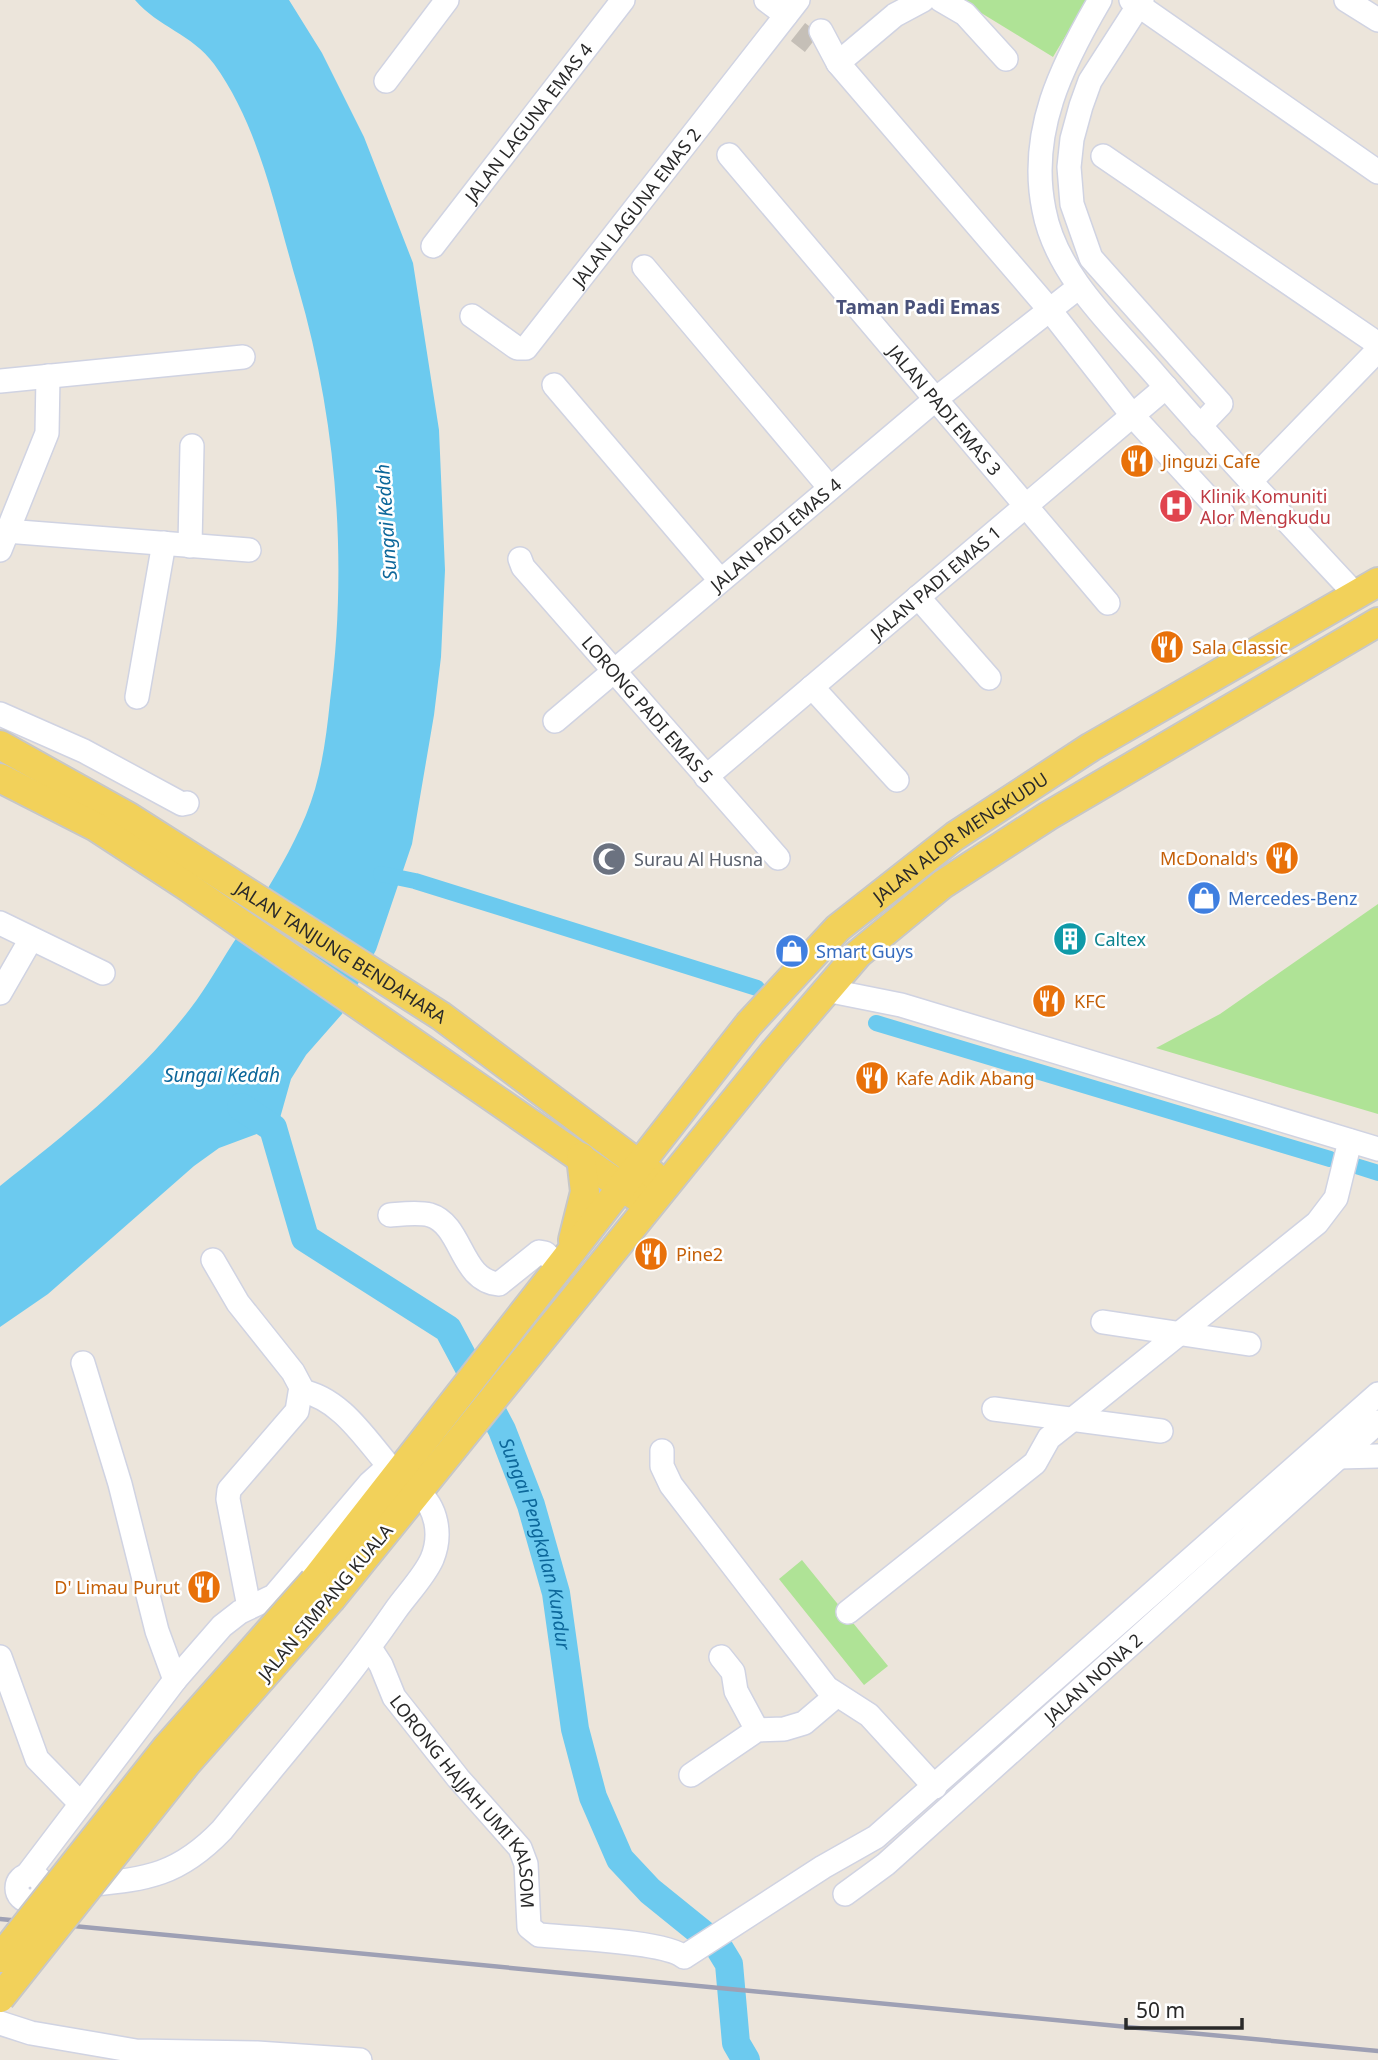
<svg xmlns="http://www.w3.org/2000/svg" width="1378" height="2060" font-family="'Noto Sans',sans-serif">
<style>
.green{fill:#afe396}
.water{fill:#6ccaef}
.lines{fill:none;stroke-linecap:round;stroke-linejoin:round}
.canal{stroke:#6ccaef;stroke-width:16}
.river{stroke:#6ccaef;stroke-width:28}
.minor-tunnel{stroke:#c5bfb7;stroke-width:23;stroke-dasharray:23 11;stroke-linecap:butt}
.minor-casing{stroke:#d0d3e2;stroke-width:26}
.major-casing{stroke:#c7c7c7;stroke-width:32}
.minor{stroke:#fff;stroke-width:23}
.major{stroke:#f2d15a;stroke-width:28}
.rail{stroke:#9ea0b4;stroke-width:4.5}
.major-bridge-casing{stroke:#c7c7c7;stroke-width:32;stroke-linecap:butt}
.major-bridge{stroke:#f2d15a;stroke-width:28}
.labels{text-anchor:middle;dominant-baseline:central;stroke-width:5;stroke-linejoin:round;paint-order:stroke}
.street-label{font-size:18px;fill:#292929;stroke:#fff}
.food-label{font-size:18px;fill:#c56008;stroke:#fff;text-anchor:start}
.health-label{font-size:18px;fill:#be3a42;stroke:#fff;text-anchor:start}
.worship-label{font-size:18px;fill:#5b616d;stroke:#fff;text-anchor:start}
.shop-label{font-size:18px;fill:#366cbe;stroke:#fff;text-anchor:start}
.culture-label{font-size:18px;fill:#0d838f;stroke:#fff;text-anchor:start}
.neighbourhood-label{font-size:19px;font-weight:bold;fill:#49517a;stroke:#fff}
.water-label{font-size:19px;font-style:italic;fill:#0c679a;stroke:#fff}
</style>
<rect width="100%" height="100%" fill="#ece5db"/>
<!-- green -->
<path class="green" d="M960 0H1087L1053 57Z
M1378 904V1114L1156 1048 1220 1014Z
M802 1560 888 1666 864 1685 779 1579Z"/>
<!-- water -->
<path class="water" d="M135 0H289L322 53 364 137 413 263 439 430 445 570 441 657 434 715 412 844 376 950 342 1014 306 1055 291 1079 280 1118 273 1128 219 1148 194 1166 48 1294 0 1327V1186C67 1133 138 1077 190 1009 208 986 222 959 239 934 264 895 288 858 306 815 321 779 326 739 330 701 348 563 337 421 298 287 276 213 260 127 214 64 192 34 158 27 135 0Z"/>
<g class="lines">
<!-- canal -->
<path class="canal" d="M381 874 415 881 757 988
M876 1023 1330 1159
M1356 1166 1378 1173"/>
<!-- river -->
<path class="river" id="s1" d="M241 1107 273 1128 305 1238 448 1329 502 1430 531 1505 556 1593 575 1729 593 1797 620 1859 650 1891 718 1946 729 1964 736 2043 746 2060"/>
<!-- minor-tunnel -->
<path class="minor-tunnel" d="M798 32 812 43"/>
<!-- minor casing -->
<g class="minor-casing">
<g id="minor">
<path d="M766 0 786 15"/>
<path d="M941 0 965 14 1006 59"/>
<path d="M1100 0C1062 65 1028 132 1044 210 1056 274 1111 324 1152 371 1218 448 1287 521 1356 595"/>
<path d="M1131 0 1378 172"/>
<path d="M1142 0 1090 81 1081 106 1072 139 1069 167 1072 204 1091 258 1221 404 1200 426"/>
<path d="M1346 0 1378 20"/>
<path d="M821 31 838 63 1049 309 1132 415 1223 514"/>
<path d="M838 63 895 15 923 0"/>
<path d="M386 81 447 0"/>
<path id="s2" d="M729 155 1108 603"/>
<path d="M1103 156 1378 344"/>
<path id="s3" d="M433 246 623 0"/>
<path d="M644 267 830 488"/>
<path id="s4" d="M472 316 517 348H526L798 0"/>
<path d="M0 381 243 357"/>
<path d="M554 385 720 580"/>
<path d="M1251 481 1378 350"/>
<path d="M6 531 249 550"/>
<path d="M190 546 192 446"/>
<path d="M0 550 47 433 48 376"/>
<path id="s5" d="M520 559 523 567 778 858"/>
<path d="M918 597 989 678"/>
<path d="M812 687 897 780"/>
<path d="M137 697 164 543"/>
<path d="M0 714 84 751 182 804 187 803"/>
<path id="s6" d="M555 721 937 398 1079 287"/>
<path id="s7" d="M706 777 1166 387"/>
<path d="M0 923 103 973"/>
<path d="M826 990 901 1005 1378 1149"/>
<path d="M0 993 31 939"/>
<path d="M390 1215C403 1214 418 1212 430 1215 463 1225 460 1281 499 1284L539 1252 545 1253 560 1267"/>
<path d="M213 1260 238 1303 293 1372 301 1387 297 1411 229 1490 228 1499 249 1607"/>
<path d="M1103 1322 1249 1344"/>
<path d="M83 1363 120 1484 157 1631 175 1680"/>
<path d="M301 1391C340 1398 364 1437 389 1466"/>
<path d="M994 1409 1161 1431"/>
<path d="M662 1451V1466L671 1485 827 1688 869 1715 935 1787"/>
<path d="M1339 1457 1378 1456"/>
<path d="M848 1612 1035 1463 1049 1438 1073 1419 1317 1223 1336 1198 1350 1141"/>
<path id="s8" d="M370 1648 381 1665 394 1697 458 1778 520 1848 526 1864 529 1927 539 1935C568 1938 665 1941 684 1957L823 1867 876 1837 1378 1394"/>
<path d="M0 1657 37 1759 80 1803"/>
<path d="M721 1657 733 1672 736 1691 757 1730"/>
<path d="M691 1775 757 1730 784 1729 804 1723 837 1695"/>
<circle cx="30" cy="1888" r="13"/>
<path d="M27 1875 175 1680 222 1626 240 1612 274 1596 370 1483 389 1466"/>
<path d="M78 1886C142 1879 175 1879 222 1830 280 1758 342 1688 395 1611 406 1595 424 1577 432 1559 442 1535 437 1507 417 1491"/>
<path id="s9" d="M845 1894 886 1864 1378 1422"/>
<path d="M0 2023 31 2033 136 2051 257 2053 360 2060"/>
</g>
</g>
<!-- major casing -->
<g class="major-casing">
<g id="major">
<path id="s10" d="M0 745 129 817 441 1016 653 1175"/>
<path d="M0 778 96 827 185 885 637 1197"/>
<path d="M573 1240 585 1192 581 1157"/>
<path id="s11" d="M314 1581 749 1024 838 928 955 836 1091 747 1378 582"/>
<path d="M332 1598 774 1052 858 954 943 884 1048 816 1378 622"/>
</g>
</g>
<!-- minor -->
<use href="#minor" class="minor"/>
<!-- major -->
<use href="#major" class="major"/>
<!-- rail -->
<path class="rail" d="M0 1919 1378 2051"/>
<!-- major-bridge casing -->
<g class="major-bridge-casing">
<path id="major-bridge" d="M0 1958 167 1747 314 1581
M0 1998 186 1764 332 1598"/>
</g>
<!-- major-bridge -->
<use href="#major-bridge" class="major-bridge"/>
</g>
<!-- icons -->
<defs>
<g id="restaurant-disc" transform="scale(1.75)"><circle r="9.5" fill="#e8710a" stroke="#fff"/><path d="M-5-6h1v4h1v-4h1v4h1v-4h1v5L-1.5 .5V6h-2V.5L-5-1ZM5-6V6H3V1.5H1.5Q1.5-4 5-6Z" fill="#fff"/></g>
<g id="hospital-disc" transform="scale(1.75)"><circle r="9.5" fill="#e0444e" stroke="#fff"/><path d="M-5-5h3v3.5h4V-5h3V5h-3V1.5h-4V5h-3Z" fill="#fff"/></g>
<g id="mosque-disc" transform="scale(1.75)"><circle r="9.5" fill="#6b7280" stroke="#fff"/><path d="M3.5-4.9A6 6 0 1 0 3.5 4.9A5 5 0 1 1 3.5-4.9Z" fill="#fff"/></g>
<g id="shop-disc" transform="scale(1.75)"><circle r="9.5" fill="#3f7fe0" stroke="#fff"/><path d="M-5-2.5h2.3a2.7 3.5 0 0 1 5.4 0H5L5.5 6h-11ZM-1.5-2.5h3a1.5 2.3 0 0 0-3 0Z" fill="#fff"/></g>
<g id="building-disc" transform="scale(1.75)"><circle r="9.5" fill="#0f9aa8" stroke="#fff"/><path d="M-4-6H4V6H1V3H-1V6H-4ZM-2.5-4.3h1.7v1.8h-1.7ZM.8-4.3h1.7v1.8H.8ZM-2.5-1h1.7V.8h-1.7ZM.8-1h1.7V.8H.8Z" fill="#fff"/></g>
</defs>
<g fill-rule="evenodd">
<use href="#restaurant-disc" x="1137" y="461"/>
<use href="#hospital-disc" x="1176" y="506"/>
<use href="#restaurant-disc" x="1167" y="647"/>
<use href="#restaurant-disc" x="1282" y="858"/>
<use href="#mosque-disc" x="609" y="859"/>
<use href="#shop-disc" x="1204" y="898"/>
<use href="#building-disc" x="1070" y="939"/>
<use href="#shop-disc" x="792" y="951"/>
<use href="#restaurant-disc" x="1049" y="1001"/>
<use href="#restaurant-disc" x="872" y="1078"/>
<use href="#restaurant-disc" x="651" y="1254"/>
<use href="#restaurant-disc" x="204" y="1587"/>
</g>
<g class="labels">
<!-- street labels -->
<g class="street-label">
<text stroke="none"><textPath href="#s3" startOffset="156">JALAN LAGUNA EMAS 4</textPath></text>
<text stroke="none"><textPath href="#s4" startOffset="243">JALAN LAGUNA EMAS 2</textPath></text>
<text stroke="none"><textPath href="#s2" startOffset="334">JALAN PADI EMAS 3</textPath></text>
<text stroke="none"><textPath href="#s6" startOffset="289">JALAN PADI EMAS 4</textPath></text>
<text stroke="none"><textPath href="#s7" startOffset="301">JALAN PADI EMAS 1</textPath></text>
<text stroke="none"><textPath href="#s5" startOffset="198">LORONG PADI EMAS 5</textPath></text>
<text stroke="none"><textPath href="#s11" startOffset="990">JALAN ALOR MENGKUDU</textPath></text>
<text stroke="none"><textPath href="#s10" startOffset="399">JALAN TANJUNG BENDAHARA</textPath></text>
<text transform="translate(325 1602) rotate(-50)">JALAN SIMPANG KUALA</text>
<text stroke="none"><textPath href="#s9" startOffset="329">JALAN NONA 2</textPath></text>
<text stroke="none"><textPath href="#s8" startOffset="184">LORONG HAJJAH UMI KALSOM</textPath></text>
</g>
<!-- food labels -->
<g class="food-label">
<text x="1162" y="461">Jinguzi Cafe</text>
<text x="1192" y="647">Sala Classic</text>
<text x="1258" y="858" text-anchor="end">McDonald's</text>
<text x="1074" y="1001">KFC</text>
<text x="896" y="1078">Kafe Adik Abang</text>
<text x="676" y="1254">Pine2</text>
<text x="180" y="1587" text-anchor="end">D' Limau Purut</text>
</g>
<!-- health labels -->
<g class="health-label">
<text x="1200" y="496">Klinik Komuniti<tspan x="1200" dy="21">Alor Mengkudu</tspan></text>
</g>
<!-- worship labels -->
<g class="worship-label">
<text x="634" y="859">Surau Al Husna</text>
</g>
<!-- shop labels -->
<g class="shop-label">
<text x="1228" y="898">Mercedes-Benz</text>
<text x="816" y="951">Smart Guys</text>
</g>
<!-- culture labels -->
<g class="culture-label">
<text x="1094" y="939">Caltex</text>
</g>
<!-- neighbourhood labels -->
<g class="neighbourhood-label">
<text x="918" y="307">Taman Padi Emas</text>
</g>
<!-- water labels -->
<g class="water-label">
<text transform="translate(386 522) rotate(-94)">Sungai Kedah</text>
<text x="222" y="1075">Sungai Kedah</text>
<text stroke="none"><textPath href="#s1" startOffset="556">Sungai Pengkalan Kundur</textPath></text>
</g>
</g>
<!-- scale -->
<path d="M1126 2018v10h116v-10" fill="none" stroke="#292929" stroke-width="3.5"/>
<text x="1136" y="2018" font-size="21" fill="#292929" stroke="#ffffff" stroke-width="5" paint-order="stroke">50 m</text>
</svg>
